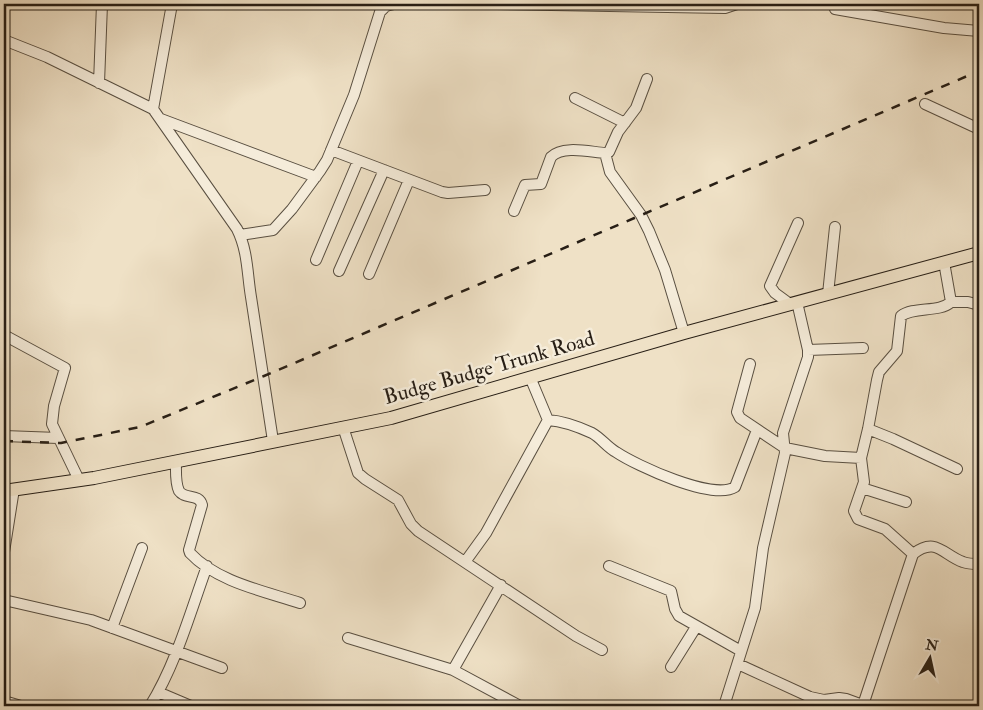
<svg xmlns="http://www.w3.org/2000/svg" width="983" height="710" font-family="'IM FELL Double Pica',serif">
<style>
.lines{fill:none;stroke-linecap:round;stroke-linejoin:round}
.minor-casing{stroke:#594f41;stroke-width:12}
.major-casing{stroke:#271e15;stroke-width:14}
.minor{stroke:#f5ecda;stroke-width:10}
.major{stroke:#efe1c6;stroke-width:12}
.rail{stroke:#271e15;stroke-width:2.5;stroke-dasharray:9 9;stroke-linecap:butt}
.labels{text-anchor:middle;dominant-baseline:central;stroke-width:5;stroke-linejoin:round;paint-order:stroke}
.street-label{font-size:21px;fill:#271e15;stroke:#f5ecda}
</style>
<rect width="100%" height="100%" fill="#efe1c6"/>
<filter id="stains"><feTurbulence type="fractalNoise" baseFrequency=".004" numOctaves="4"/><feColorMatrix values="0 0 0 0 .2 0 0 0 0 .09 0 0 0 0 .02 0 0 0 .5 -.17"/></filter>
<radialGradient id="worn" r=".72"><stop offset=".6" stop-color="#630" stop-opacity="0"/><stop offset="1" stop-color="#630" stop-opacity=".3"/></radialGradient>
<g class="lines">
<!-- minor casing -->
<g class="minor-casing">
<path id="minor" d="M497 4 725 8 737 4
M835 9 944 28 979 31
M4 40 47 57 153 109 237 229C248 251 247 273 251 297 258 345 266 393 273 441
M99 83 102 4
M575 98 625 123
M925 104 979 129
M153 109 172 4
M161 119 316 177
M331 150 442 192 448 193 485 190
M605 153 610 172 641 215 649 231 665 270 684 333
M514 211 525 185 541 184 551 157C563 145 590 152 605 153L609 152 618 132 636 108 647 79
M240 235 273 230 292 209 320 171 327 160 354 95 380 12 386 6 394 4
M316 260 358 161
M339 271 384 170
M369 274 409 180
M828 294 835 227
M951 302H968L979 305
M790 304 775 293 770 286 798 223
M4 335 65 368 54 406 52 424 79 480
M808 350 863 348
M750 364 737 412 740 418 785 448 825 456 861 458
M530 377 548 420
M343 427 358 473 365 479 398 500 411 524 418 531 576 636 602 650
M868 429 893 439 957 469
M4 436 58 438
M176 461C176 469 175 483 179 491 185 500 199 493 202 505L189 550 190 553C217 582 264 591 300 603
M862 488 906 502
M4 552 14 489
M913 554 885 529 858 519 854 511 864 482 861 458 868 429 877 380 879 372 897 351 901 316C914 306 939 313 951 302L944 262
M465 562 486 533 548 420C562 421 579 427 592 433 601 438 607 447 616 452 637 466 713 501 735 487L757 430
M609 566 671 591 675 609 679 616 741 651
M4 600 91 620 222 668
M112 628 142 548
M348 638 453 670 520 706
M738 664 810 697 824 700 839 698 846 699 865 706
M671 667 696 627
M453 670 501 585
M158 692 191 706
M4 701 21 706
M863 705 913 554C936 536 943 555 963 562 968 564 974 564 979 564
M150 706C176 664 190 613 207 566
M724 706 755 608 763 548 785 453 783 433 808 357V350L797 302"/>
</g>
<!-- major casing -->
<g class="major-casing">
<path id="major" d="M4 491 94 478 391 418 684 333 979 253"/>
</g>
<!-- minor -->
<use href="#minor" class="minor"/>
<!-- major -->
<use href="#major" class="major"/>
<!-- rail -->
<path class="rail" d="M4 441 61 443 140 427 264 376 979 71"/>
</g>
<g class="labels">
<!-- street labels -->
<g class="street-label">
<text transform="translate(489 368) rotate(-16)">Budge Budge Trunk Road</text>
</g>
</g>
<!-- margin -->
<rect width="983" height="710" fill="none" stroke="#efe1c6" stroke-width="20"/>
<rect x="5" y="5" width="973" height="700" fill="none" stroke="#271e15" stroke-width="2.5"/>
<rect x="10" y="10" width="963" height="690" fill="none" stroke="#271e15"/>
<!-- north arrow -->
<g transform="translate(930 658) rotate(9)" stroke="#f5ecda" stroke-width="4" paint-order="stroke">
<path d="M0-4L9 19L0 12L-9 19Z" fill="#271e15"/>
<text y="-8" font-size="14" font-weight="bold" text-anchor="middle" fill="#271e15">N</text>
</g>
<rect width="100%" height="100%" filter="url(#stains)"/>
<rect width="100%" height="100%" fill="url(#worn)"/>
</svg>
